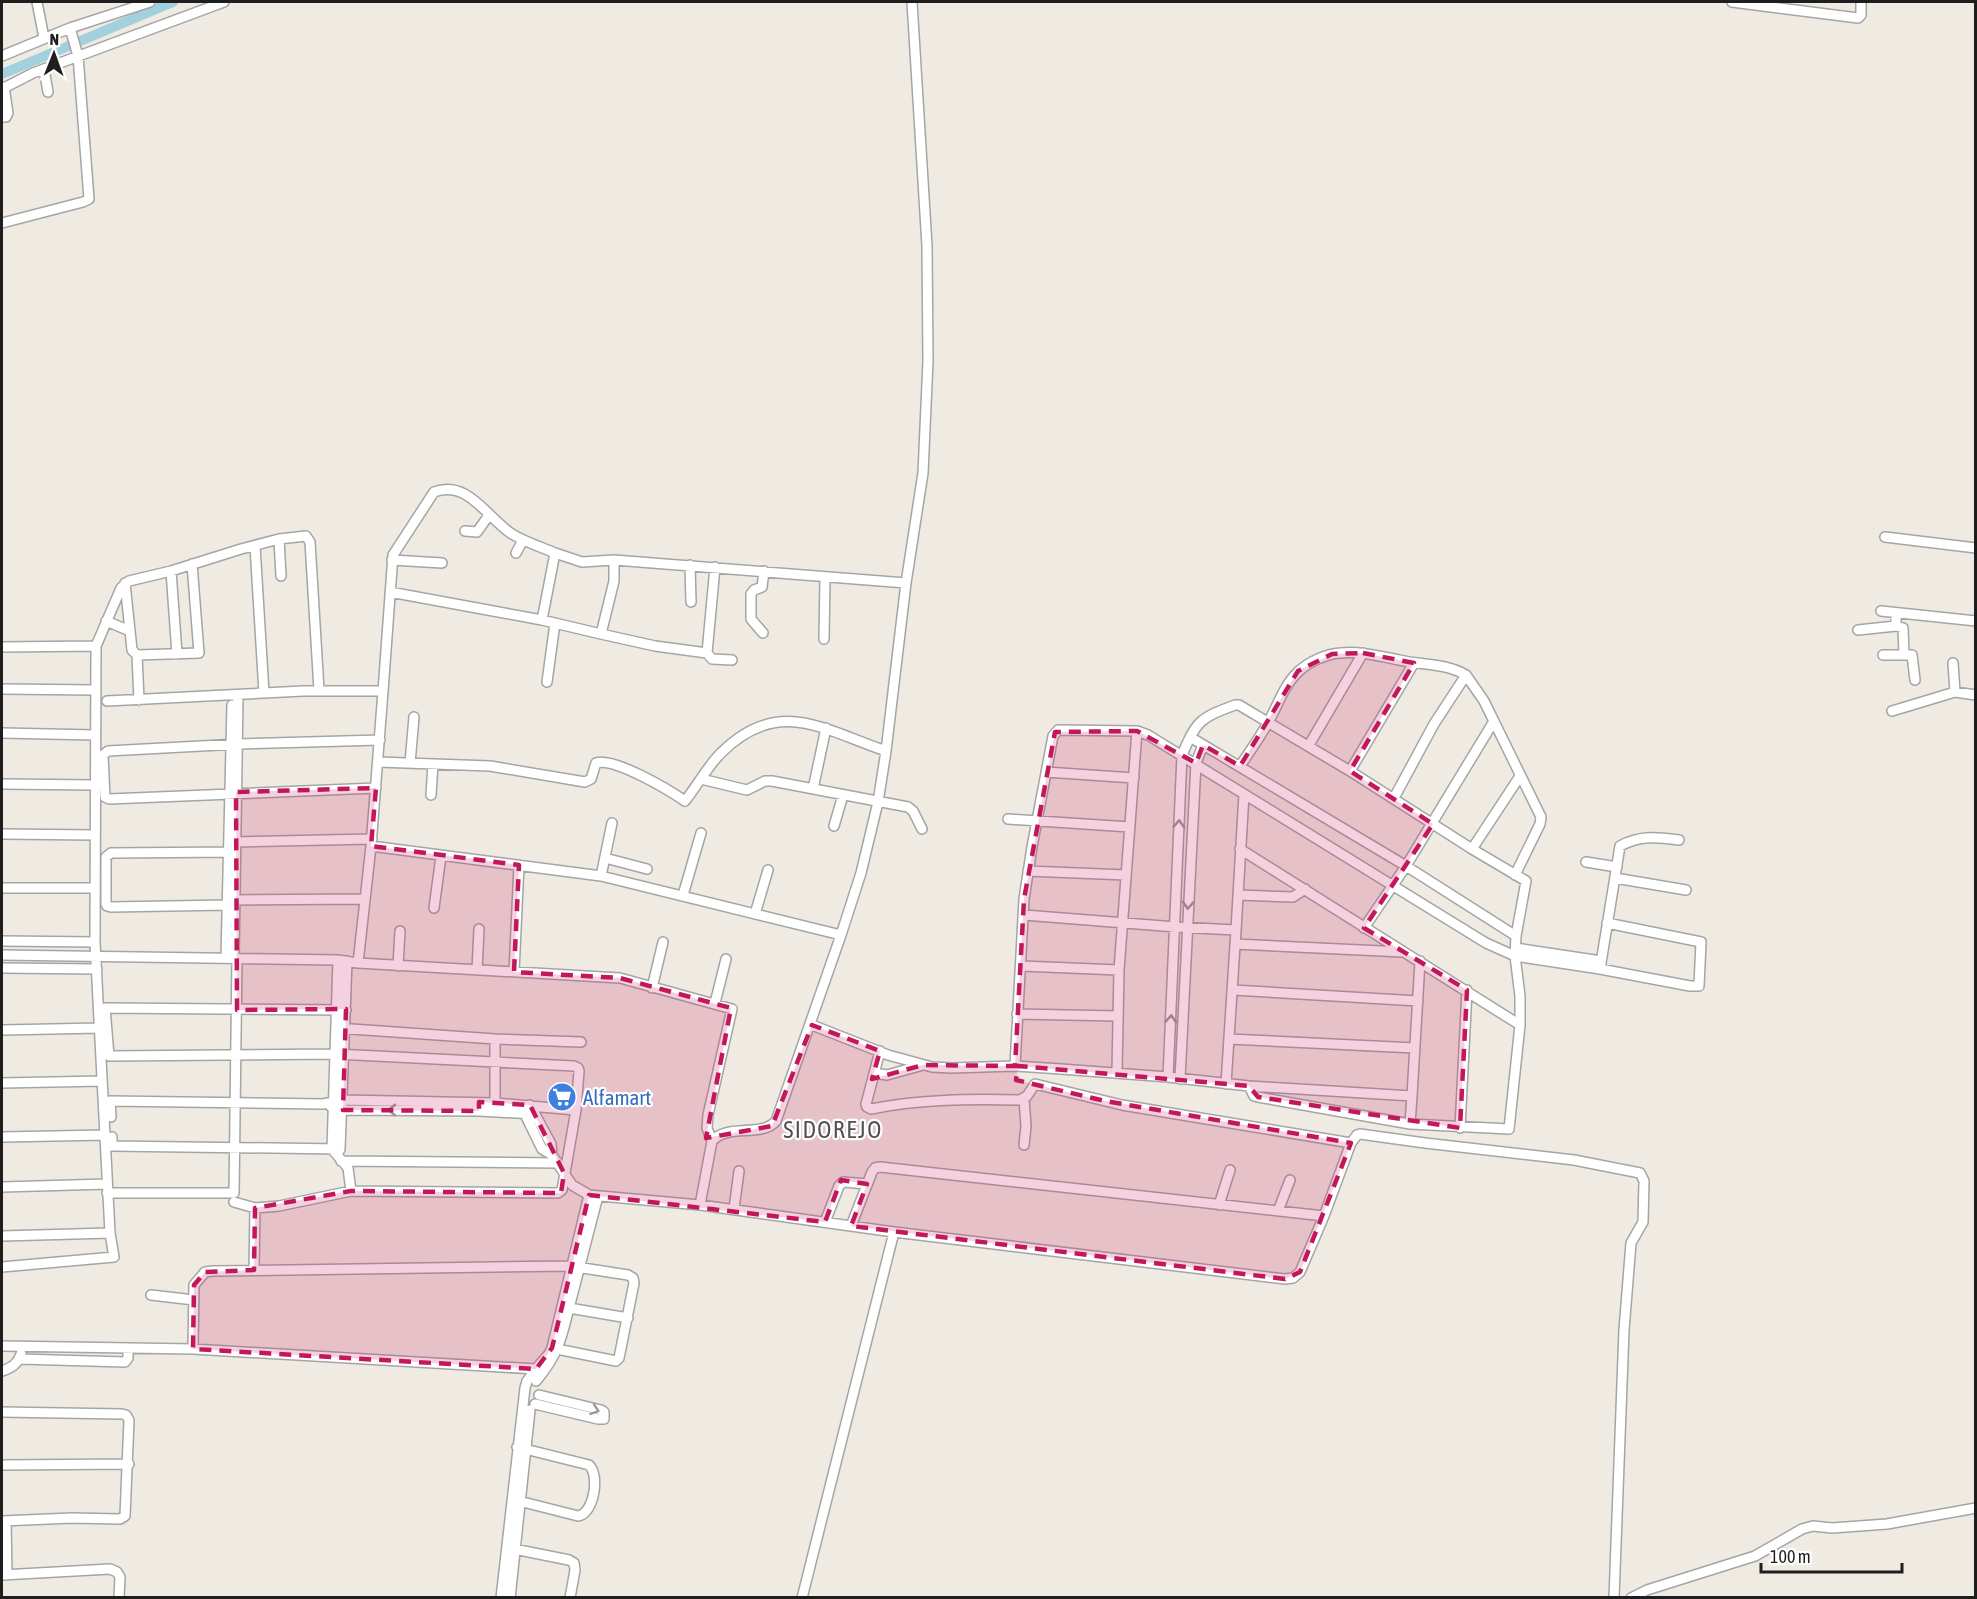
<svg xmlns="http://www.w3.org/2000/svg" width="1977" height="1599" font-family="'Asap Condensed',sans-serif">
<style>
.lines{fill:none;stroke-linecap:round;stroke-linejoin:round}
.canal{stroke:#a3d0dd;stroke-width:10}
.street-casing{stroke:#a5a5a5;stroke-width:12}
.street{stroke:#fff;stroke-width:9}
.oneway{stroke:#9a9a9a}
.marked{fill:#c2185b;fill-opacity:0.2;stroke:#c2185b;stroke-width:4.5;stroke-dasharray:12 8;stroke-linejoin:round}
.labels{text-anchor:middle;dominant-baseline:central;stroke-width:4.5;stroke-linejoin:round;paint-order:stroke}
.shop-label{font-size:21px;fill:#366cbe;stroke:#fff;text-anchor:start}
.quarter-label{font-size:24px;letter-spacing:1.5px;fill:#515151;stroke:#fff}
</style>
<rect width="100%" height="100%" fill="#efebe3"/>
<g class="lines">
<!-- canal -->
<path class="canal" d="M2 74 173 2"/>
<!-- street casing -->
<g class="street-casing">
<path id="street" d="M37 2 44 38
M1732 2 1858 18 1861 15V2
M2 56 70 28 150 2
M44 69 48 92
M2 89 33 73 224 2
M2 117H6L8 113 4 87
M2 223 83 202 89 199 78 56 70 28
M465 531 477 532 489 515
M1885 537 1976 548
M279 539 281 576
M255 546 264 693
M516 553 523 540
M392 560 442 563
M690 565 691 602
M171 571 177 654
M125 583 132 650 137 655 139 700
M390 592 542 620 601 634 614 581V560L906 583
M1881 611 1976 621
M542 620 555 553 582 562 614 560
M106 621 130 631
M1896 626 1903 628 1904 654
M1858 630 1896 626V613
M763 633 751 619V594L754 590 762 587 764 571
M601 634 655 646 707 653 712 659 732 660
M824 639 825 577
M2 647 96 646
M707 653 715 567
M137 655 199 653 192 564
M1883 655H1912L1915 680
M1953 663 1955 692
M1466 675 1484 701 1541 817 1540 824 1515 875
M547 682 555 623
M2 689 95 690
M383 691 393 555 434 492C468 479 487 518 512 534 525 542 541 547 555 553
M107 701 303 691H383L371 846 358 963
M1892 711 1955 692 1976 695
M2 733 95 735
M1190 737 1406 866 1494 721
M1309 745 1363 653
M378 762 490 766 585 782 591 779 596 763C614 757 669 790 685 801 697 786 707 767 721 753 778 696 824 730 886 751
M410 763 414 717
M1240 766C1250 751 1261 736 1270 719 1278 704 1285 684 1298 672 1308 662 1326 654 1340 653 1360 651 1379 656 1399 660 1421 665 1446 663 1466 675L1434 724 1394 798
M1350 771 1414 663
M1046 772 1134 778
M701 779 747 790 765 781H772L908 807 913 811 922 829
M2 784 95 785
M376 788 109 799 105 797 103 755 108 751 238 744 380 740
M813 789 826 728
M431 795 433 764
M1008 819 1130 827
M834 826 843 795
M2 834 95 835
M235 842 372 839
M371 846 601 876 841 935
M1240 849 1520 1025
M1472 849 1520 776
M235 852 111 853 106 857V904L107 906 111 907 227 905 236 900 365 899
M605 858 647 869
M1586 862 1617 867
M1028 871 1126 875
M601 876 612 823
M1615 878 1686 890
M2 888H95
M683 895 701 833
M1238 895 1293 897 1305 889
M434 908 441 856
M755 914 768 870
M1024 915 1176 927 1236 930 1244 794
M2 941 95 942
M1235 944 1403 952
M1516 948 1601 961
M2 955 338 960 358 963 620 978 732 1009 708 1115 707 1128 712 1141
M226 958 232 705
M234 958 238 695
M338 960 332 1149 348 1168 351 1191
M398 966 400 931
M1021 966 1119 970
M2 968 97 969
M1600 969 1620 846C1640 835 1657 837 1679 840
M477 970 479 929
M514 972 519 865
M652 988 663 942
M1233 990 1418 1001
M715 1003 726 959
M1017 1014 1118 1016
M812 1025 888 1055 932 1067 952 1068 1015 1066 1061 1069 1168 1077 1249 1086 1412 1096 1420 961
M337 1028 495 1039 581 1042
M2 1030 100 1028
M1229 1039 1415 1048
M880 1051 866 1104 867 1107 871 1109C921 1099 970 1099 1020 1100L1027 1096 1035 1084 1122 1105 1351 1143
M1015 1066 1024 899 1032 847 1053 736 1058 730 1137 731 1148 735 1486 943 1515 956 1600 969 1690 986H1699L1701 942 1607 923
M1117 1072 1119 970 1137 731
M874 1073 887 1075 923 1065
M1168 1077 1182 755C1197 720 1200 718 1235 705H1239L1350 771 1472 849 1526 881 1516 936 1406 866 1364 928
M1180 1079 1196 763 1203 745
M2 1083 102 1081
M1226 1084 1236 930
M1249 1086 1254 1096 1258 1097 1410 1124 1509 1129 1520 1025V996L1515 956 1516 936
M495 1103V1039
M530 1105 551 1144 552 1155 572 1185 589 1195 700 1205 894 1232 1285 1279 1293 1278 1300 1272 1324 1216 1351 1143 1357 1135 1360 1134 1425 1143 1574 1160 1640 1173 1644 1181 1643 1222 1631 1243 1624 1330 1614 1598
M331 1107 343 1110 479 1111 534 1114
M522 1108 542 1149 552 1155
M111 1117 110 1101 323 1104 343 1100 495 1103 576 1110
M1410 1124 1412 1096
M1460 1128 1467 990
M2 1137 106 1135
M112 1137V1146L340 1149
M1024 1145 1026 1126 1024 1099
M338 1153 340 1149 347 961
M341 1161 558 1163
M2 1187 107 1184
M107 1193H234L237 958
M598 1196 569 1308 628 1318
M234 1202 255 1208 279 1206 351 1191 558 1193 562 1190 576 1110 579 1071 578 1068 574 1066 336 1054 109 1056 105 1008 346 1010
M700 1205 712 1141C728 1123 761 1138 776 1121L841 935 861 873 878 802 886 751 906 583 923 473 928 361 927 246 912 2
M1219 1205 1230 1170
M734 1209 739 1171
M1278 1211 1290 1180
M825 1222 839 1186 843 1182 867 1184
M851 1226 872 1172 875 1168 880 1167 1324 1216
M2 1236 110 1233 95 942 96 646 121 588 129 581 171 571 241 549 279 539 306 536 310 542 319 690
M2 1267 114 1257 110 1233
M254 1270 255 1208
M151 1295 194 1300
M2 1346 193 1349 536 1369 527 1381 525 1388 501 1598
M193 1349 194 1285 205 1272 213 1271 570 1266 628 1275 633 1278 634 1283 619 1358 616 1361 552 1348
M20 1359 125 1362 128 1358V1348
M536 1369 549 1354 552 1348 589 1195
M2 1371C11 1368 18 1364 21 1354
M536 1381C558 1355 561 1340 569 1308
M535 1404 598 1419H604V1412L601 1410 539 1395
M2 1412 122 1414 126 1415 129 1420 125 1516 120 1519 72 1518 2 1521
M517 1447 589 1465C600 1475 594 1514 578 1516L519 1501
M2 1465 129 1464
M6 1521 7 1575
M509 1548 569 1560 574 1563 575 1570 570 1598
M2 1575 110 1569 117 1572 120 1577 119 1598
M510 1598 530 1410
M802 1598 894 1232
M1631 1598 1647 1590 1755 1556 1802 1529 1813 1526 1832 1528 1887 1524 1976 1508"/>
</g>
<!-- street -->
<use href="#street" class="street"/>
</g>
<!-- one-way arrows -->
<defs><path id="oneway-chevron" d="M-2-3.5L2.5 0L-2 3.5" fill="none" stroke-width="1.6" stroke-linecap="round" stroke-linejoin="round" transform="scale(1.5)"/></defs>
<g class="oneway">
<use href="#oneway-chevron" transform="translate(1179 824) rotate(-88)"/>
<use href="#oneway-chevron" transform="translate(1188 905) rotate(93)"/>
<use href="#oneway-chevron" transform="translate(1171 1019) rotate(-87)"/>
<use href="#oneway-chevron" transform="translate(392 1110) rotate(-180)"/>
<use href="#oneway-chevron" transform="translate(595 1410) rotate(19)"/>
</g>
<!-- marked area -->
<path class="marked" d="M1363 653 1414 663 1350 771 1433 824 1364 928 1467 990 1460 1128 1258 1097 1249 1086 1018 1066 1016 1080 1105 1101 1351 1143 1300 1272 1285 1279 851 1226 867 1184 841 1180 825 1222 589 1195 552 1348 536 1369 193 1349 194 1285 205 1272 254 1270 255 1208 351 1191 561 1193 564 1173 530 1105 479 1102V1111L343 1110 346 1009 237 1010 236 792 376 788 371 846 519 865 514 972 620 978 731 1008 706 1138 772 1126 812 1025 880 1051 872 1079 923 1065 1015 1066 1024 899 1055 732 1137 731 1196 763 1203 745 1240 766 1298 671 1332 654Z"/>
<!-- icons -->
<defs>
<g id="supermarket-disc" transform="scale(1.5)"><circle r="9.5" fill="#3f7fe0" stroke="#fff"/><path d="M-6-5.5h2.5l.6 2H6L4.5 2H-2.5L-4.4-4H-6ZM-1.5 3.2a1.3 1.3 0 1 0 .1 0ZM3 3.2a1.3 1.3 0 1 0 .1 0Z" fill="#fff"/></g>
</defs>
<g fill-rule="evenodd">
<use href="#supermarket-disc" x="562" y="1097"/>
</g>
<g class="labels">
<!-- shop labels -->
<g class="shop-label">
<text x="583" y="1097">Alfamart</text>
</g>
<!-- quarter labels -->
<g class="quarter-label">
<text x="833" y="1129">SIDOREJO</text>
</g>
</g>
<!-- border -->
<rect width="1977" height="1599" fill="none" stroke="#1e1e1e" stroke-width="6"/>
<!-- north arrow -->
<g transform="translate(54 54) rotate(1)" stroke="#ffffff" stroke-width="4.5" paint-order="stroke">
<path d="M0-4.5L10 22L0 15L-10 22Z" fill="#1e1e1e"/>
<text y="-9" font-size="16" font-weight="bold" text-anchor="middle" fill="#1e1e1e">N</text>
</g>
<!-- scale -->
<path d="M1761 1563v9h141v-9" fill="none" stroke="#1e1e1e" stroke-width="3"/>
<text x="1770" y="1563" font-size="18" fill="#1e1e1e" stroke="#ffffff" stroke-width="4.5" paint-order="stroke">100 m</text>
</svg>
